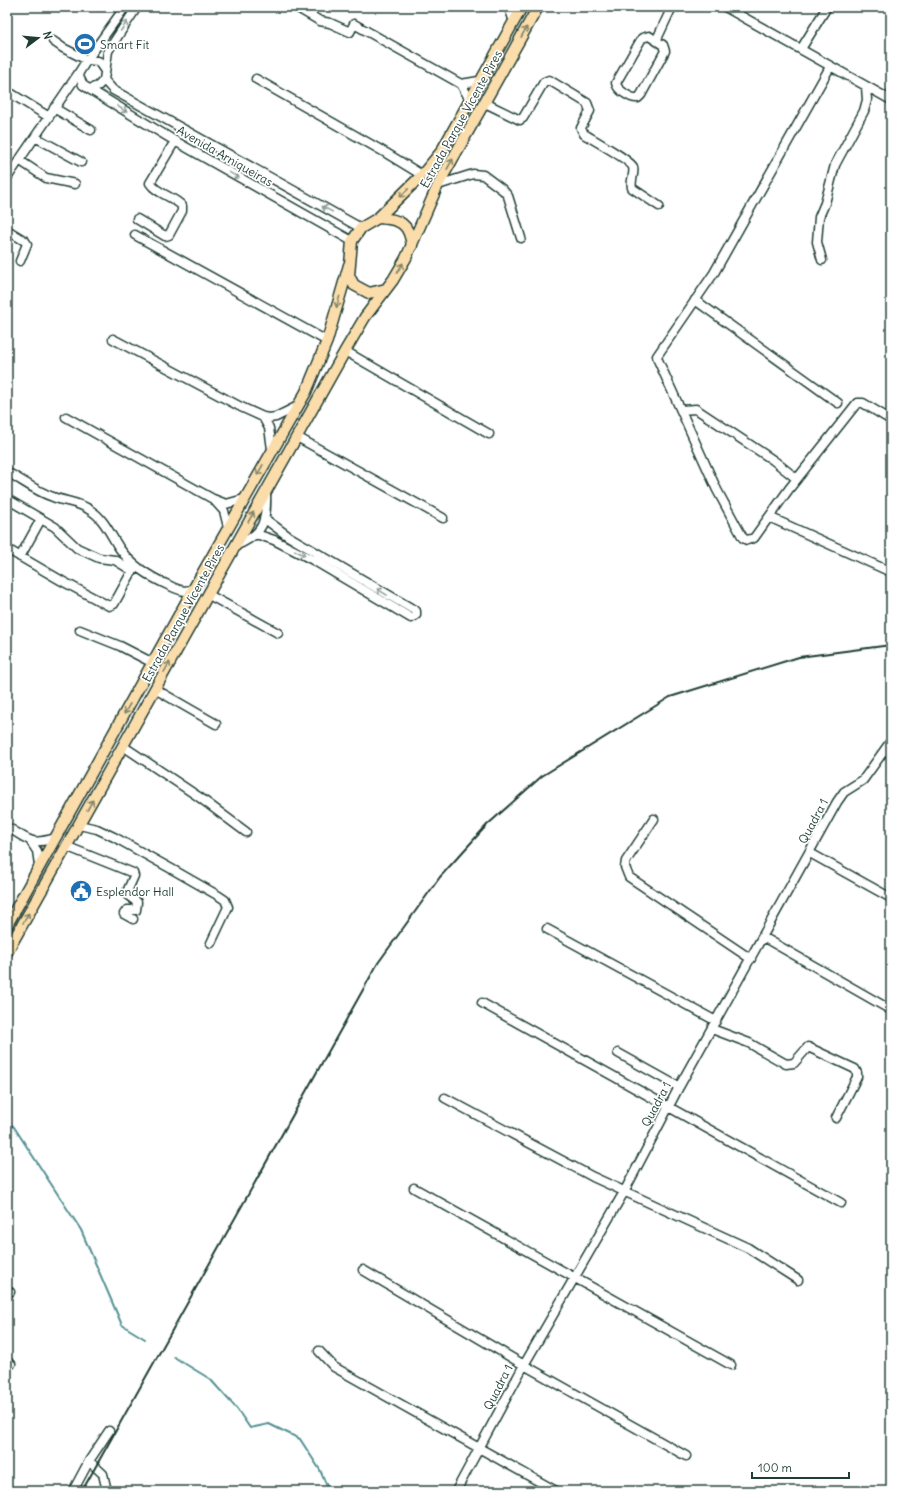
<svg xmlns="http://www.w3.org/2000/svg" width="898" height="1498" font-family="Delius,sans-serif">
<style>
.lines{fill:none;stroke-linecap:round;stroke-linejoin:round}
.stream{stroke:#549093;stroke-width:2}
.minor-casing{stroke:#1f3d34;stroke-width:11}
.major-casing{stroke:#1f3d34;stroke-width:13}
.minor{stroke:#fff;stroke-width:8}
.major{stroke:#fbddab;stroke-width:10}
.rail{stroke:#1f3d34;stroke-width:2}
.oneway{stroke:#8f9e9a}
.oneway2{stroke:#82856a}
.labels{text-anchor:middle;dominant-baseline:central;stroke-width:3.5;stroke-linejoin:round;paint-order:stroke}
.poi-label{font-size:12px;fill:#1f3d34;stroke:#fff;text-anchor:start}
.street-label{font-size:12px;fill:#1f3d34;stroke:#fff}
</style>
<rect width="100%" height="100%" fill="#fff"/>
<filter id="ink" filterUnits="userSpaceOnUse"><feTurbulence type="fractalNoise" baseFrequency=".025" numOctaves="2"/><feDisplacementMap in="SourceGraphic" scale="8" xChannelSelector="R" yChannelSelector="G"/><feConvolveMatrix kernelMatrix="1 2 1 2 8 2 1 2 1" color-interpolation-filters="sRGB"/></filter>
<g filter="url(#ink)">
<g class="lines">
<!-- stream -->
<path class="stream" d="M7 1121 14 1127 81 1230 122 1325 145 1339
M174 1357 210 1379 237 1409 250 1428 269 1424 300 1439 320 1470 329 1491"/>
<!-- minor casing -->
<g class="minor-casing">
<path id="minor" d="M296 7 320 21 330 23 350 32 354 24 461 84 470 100
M509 7 514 22
M725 7 891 100
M649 36 663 45 665 51 641 95 638 98C631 99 617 90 616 83L642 38Z
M657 39 672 7
M53 41 63 48 87 60 125 7
M801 49 827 7
M830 67 714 273 657 356 658 360 717 490 743 538 747 540 754 538 789 489 857 403H863L891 420
M105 71 98 61 87 60 78 74 83 85 89 89 98 86 104 80 108 51 137 7
M256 79 386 153 422 175
M104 80 113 90 361 228
M461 84 479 81
M89 89 175 141 352 241
M7 91 49 117
M485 103 520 120 523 118 544 82 549 80 587 103 590 111 581 128 584 134C592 139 630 160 633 167 635 174 630 180 632 188L659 206
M54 108 91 130
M35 137 81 162
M19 160 46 178 75 184
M7 178 78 74
M438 185 473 174 483 175 503 190 508 196 521 238
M137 219 165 236 169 235 182 211V206C173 196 157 194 150 183L175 141
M7 230 25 241 27 244 20 261
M135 235 327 341
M822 260 817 242 819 217 825 203 835 165 864 111 867 100 866 87
M695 300 838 403
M113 339 241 407 263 417 269 418 276 417 296 407
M345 351 489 434
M681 410 696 409 702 413 773 460 797 479
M66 417 213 499 226 504 244 499
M263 417 269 428 272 449
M297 437 443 518
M7 472C22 480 37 492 53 497 66 502 79 502 90 510 104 518 111 536 120 549 132 566 150 577 168 585 177 589 185 594 194 588
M7 499 55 527 77 548 99 558 115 560 133 571
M215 501 224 511 228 527
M769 517 891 572
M256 534 274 540 313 560 411 618 416 615V611L288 536 265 519
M235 546C265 534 267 520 266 491
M7 549 62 581 109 606 114 604 135 566
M20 557 41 519
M209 595 278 633
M80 630 120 646 153 663
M155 689 216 724
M123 746 199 797 246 832
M654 819 626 861 625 867 629 877 751 959
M79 825 97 829 114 837 177 872 219 896 225 900 228 907 211 943
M7 827C29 839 29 846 55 838
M31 842 37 851 39 865
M68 847 133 873 134 876 126 894 137 902 136 910H127L124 914 133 919
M810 853 891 898
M547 929 716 1021
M763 937 891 1010
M482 1003 841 1203
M712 1029 749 1043 786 1064 794 1063 808 1047 855 1069 857 1073V1077L836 1118
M618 1053 679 1087
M445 1098 593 1177 748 1248 798 1280
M414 1188 731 1365
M363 1270 524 1365 686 1456
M7 1291 10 1292
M319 1351 334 1367 556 1491
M7 1362 11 1364
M89 1461 103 1474 107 1491
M73 1491 89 1461 109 1431
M456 1491 524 1365 624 1192 679 1087 837 802 844 792 863 780 891 741"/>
</g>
<!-- major casing -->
<g class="major-casing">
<path id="major" d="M378 218C400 219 409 223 412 246
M386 289 369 293 354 285 349 276 352 241 361 228 378 218 422 175 441 152 522 7
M7 925 194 588 306 392 327 341 349 265
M7 952 345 351 365 317 393 280 406 258 438 185 538 7"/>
</g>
<!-- minor -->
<use href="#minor" class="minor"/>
<!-- major -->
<use href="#major" class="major"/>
<!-- rail -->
<path class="rail" d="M82 1491 378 963 440 877 487 825 542 776 670 697 799 657 891 645"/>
</g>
<!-- one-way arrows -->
<defs><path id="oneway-shaft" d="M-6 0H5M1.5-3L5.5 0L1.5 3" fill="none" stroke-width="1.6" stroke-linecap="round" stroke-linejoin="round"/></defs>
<g class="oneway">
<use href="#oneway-shaft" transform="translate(124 26) rotate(-56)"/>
<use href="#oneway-shaft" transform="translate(122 109) rotate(32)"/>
<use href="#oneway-shaft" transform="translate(234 175) rotate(29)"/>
<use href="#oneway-shaft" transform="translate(327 209) rotate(-151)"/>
<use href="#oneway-shaft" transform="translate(300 553) rotate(27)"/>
<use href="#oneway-shaft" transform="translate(382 592) rotate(-149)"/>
</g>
<g class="oneway2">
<use href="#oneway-shaft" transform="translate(524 32) rotate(-61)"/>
<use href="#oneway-shaft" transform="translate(450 164) rotate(-61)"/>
<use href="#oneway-shaft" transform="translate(404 193) rotate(136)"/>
<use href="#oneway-shaft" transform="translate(400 268) rotate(-59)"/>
<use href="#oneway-shaft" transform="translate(338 302) rotate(106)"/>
<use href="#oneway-shaft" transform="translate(260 470) rotate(119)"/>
<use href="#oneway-shaft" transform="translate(251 517) rotate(-61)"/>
<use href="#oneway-shaft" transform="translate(167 667) rotate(-60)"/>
<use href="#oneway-shaft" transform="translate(127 709) rotate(119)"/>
<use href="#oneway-shaft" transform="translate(90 805) rotate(-61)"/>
<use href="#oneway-shaft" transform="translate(26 918) rotate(-60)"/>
</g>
</g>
<!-- icons -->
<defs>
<g id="stadium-disc" transform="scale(1.15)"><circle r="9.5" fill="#1f6fb2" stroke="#fff"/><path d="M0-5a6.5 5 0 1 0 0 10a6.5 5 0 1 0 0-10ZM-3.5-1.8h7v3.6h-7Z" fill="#fff"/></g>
<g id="civic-disc" transform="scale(1.15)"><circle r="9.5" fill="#1f6fb2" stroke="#fff"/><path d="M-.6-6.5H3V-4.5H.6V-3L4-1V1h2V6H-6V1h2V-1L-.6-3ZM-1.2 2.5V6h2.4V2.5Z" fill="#fff"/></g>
</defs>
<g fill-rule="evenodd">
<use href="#stadium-disc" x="85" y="44"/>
<use href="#civic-disc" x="81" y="891"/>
</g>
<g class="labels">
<!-- poi labels -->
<g class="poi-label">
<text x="100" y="44">Smart Fit</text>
<text x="96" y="891">Esplendor Hall</text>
</g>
<!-- street labels -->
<g class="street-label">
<text transform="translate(461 119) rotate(-61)">Estrada Parque Vicente Pires</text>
<text transform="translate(225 156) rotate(30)">Avenida Arniqueiras</text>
<text transform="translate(183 613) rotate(-61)">Estrada Parque Vicente Pires</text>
<text transform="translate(813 821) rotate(-62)">Quadra 1</text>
<text transform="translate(656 1104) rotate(-62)">Quadra 1</text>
<text transform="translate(498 1387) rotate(-63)">Quadra 1</text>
</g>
</g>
<!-- margin -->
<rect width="898" height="1498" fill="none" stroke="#fff" stroke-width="24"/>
<rect x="12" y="12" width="874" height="1474" fill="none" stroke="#1f3d34" stroke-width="1.5" filter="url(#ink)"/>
<!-- north arrow -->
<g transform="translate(38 38) rotate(74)" stroke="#ffffff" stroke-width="3" paint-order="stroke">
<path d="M0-3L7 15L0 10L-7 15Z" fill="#1f3d34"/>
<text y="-6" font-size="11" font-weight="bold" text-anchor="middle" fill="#1f3d34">N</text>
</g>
<!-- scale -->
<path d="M752 1472v6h97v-6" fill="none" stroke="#1f3d34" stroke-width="2"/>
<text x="758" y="1472" font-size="12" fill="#1f3d34" stroke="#ffffff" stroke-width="3" paint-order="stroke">100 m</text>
</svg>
